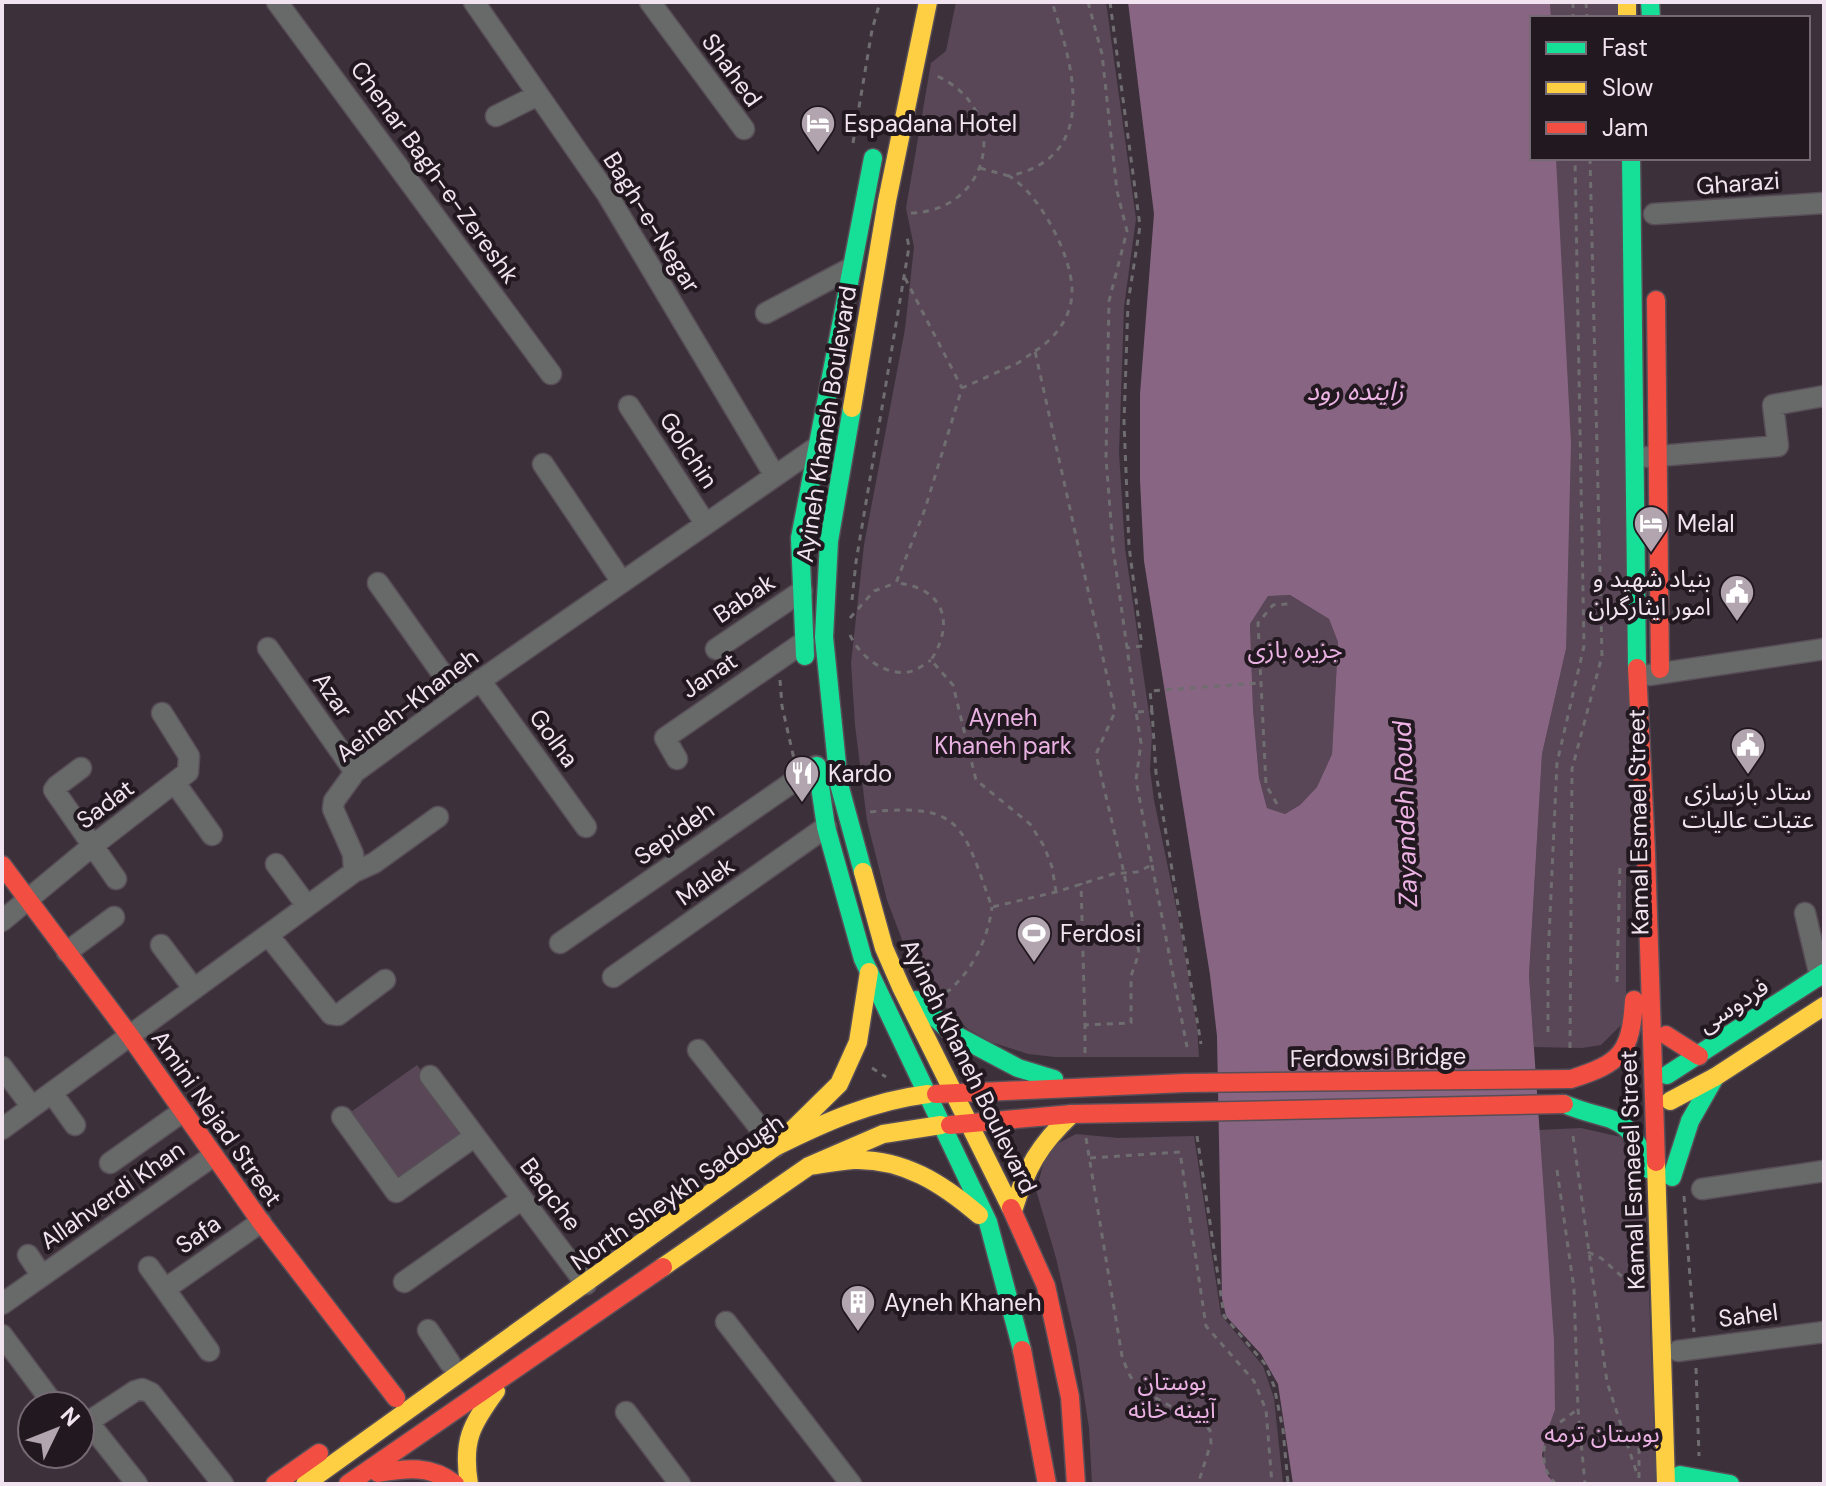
<svg xmlns="http://www.w3.org/2000/svg" width="1826" height="1486" font-family="'DM Sans','Noto Sans Arabic',sans-serif">
<style>
.green{fill:#594757}
.water{fill:#886683;fill-rule:evenodd}
.lines{fill:none;stroke-linecap:round;stroke-linejoin:round}
.street-casing{stroke:#584e57;stroke-width:23}
.fast-casing{stroke:#584e57;stroke-width:21}
.slow-casing{stroke:#584e57;stroke-width:21}
.jam-casing{stroke:#584e57;stroke-width:21}
.path{stroke:#6f6d70;stroke-width:3;stroke-dasharray:6 6;stroke-linecap:butt}
.street{stroke:#686a69;stroke-width:20}
.fast{stroke:#16e098;stroke-width:18}
.slow{stroke:#ffcf43;stroke-width:18}
.jam{stroke:#f24e42;stroke-width:18}
.jam-bridge-casing{stroke:#584e57;stroke-width:21;stroke-linecap:butt}
.jam-bridge{stroke:#f24e42;stroke-width:18}
.labels{text-anchor:middle;dominant-baseline:central;stroke-width:8;stroke-linejoin:round;paint-order:stroke}
.street-label{font-size:24px;fill:#f1e3ef;stroke:#221820}
.poi-label{font-size:24px;fill:#f1e3ef;stroke:#221820;text-anchor:start}
.park-label{font-size:24px;fill:#eab1e3;stroke:#221820}
.water-label{font-size:26px;font-style:italic;fill:#ecb3e4;stroke:#221820}
</style>
<rect width="100%" height="100%" fill="#3c313b"/>
<!-- green -->
<path class="green" d="M956 2H1106L1136 219 1124 307 1119 452 1125 548 1152 734 1150 770 1154 800 1179 921 1197 1027 1199 1057H1055L1028 1054 991 1042 968 1029 926 988 907 953 887 900 867 821 855 725 851 663 864 545 905 329 914 247 906 208 931 63 946 51Z
M1550 2H1623V18H1551Z
M1556 158H1625L1641 850 1626 871V1020L1601 1045 1582 1048 1534 1047 1529 977 1542 754 1566 649Z
M1290 595 1329 619 1338 642 1332 754 1317 787 1300 805 1285 814 1267 808 1259 778 1253 709 1250 624 1268 596Z
M417 1065 469 1135 399 1185 348 1114Z
M1581 1128 1621 1137 1645 1188 1656 1484H1556C1534 1463 1546 1435 1555 1410L1539 1130Z
M1076 1134 1119 1138 1194 1136 1221 1315 1263 1366 1274 1398 1283 1484H1092L1089 1428 1076 1344 1056 1258 1036 1190 1044 1162 1055 1145Z"/>
<!-- water -->
<path class="water" d="M1128 2H1550L1551 18H1532V158H1556L1571 443 1566 649 1542 754 1529 976 1554 1341 1555 1410 1547 1432 1542 1455 1548 1476 1556 1484H1293L1278 1384 1261 1354 1226 1316 1222 1298 1217 1036 1210 975 1144 561 1140 480V394L1154 214ZM1290 595 1329 619 1338 642 1332 754 1317 787 1300 805 1285 814 1267 808 1259 778 1253 709 1250 624 1268 596Z"/>
<g class="lines">
<!-- street casing -->
<g class="street-casing">
<path id="street" d="M277 2 551 374
M474 2 607 194 775 476
M650 2 744 129
M496 116 538 95
M1654 214 1824 203
M766 313 851 268
M629 406 705 523
M1647 457 1778 446 1773 405 1824 396
M543 464 622 582
M378 583 458 696
M268 648 355 772
M716 649 802 591
M1649 675 1824 649
M480 680 586 827
M677 759 665 738 804 642
M81 768 57 786 54 790 116 879
M175 783 212 835
M276 864 307 906
M354 872 374 863 438 817
M1805 913 1820 976
M2 921 91 847 188 772 189 756 162 713
M268 935 331 1014 338 1015 385 980
M560 943 816 766
M161 945 194 989
M67 952 114 917
M613 977 826 827
M698 1050 775 1147
M2 1067 32 1107
M430 1076 586 1284
M52 1093 75 1125
M342 1117 396 1192 475 1136
M2 1129 354 872 353 854 333 809 334 801 355 772 471 687 817 447
M110 1163 182 1112
M1702 1189 1824 1171
M28 1255 42 1276
M149 1267 209 1351
M404 1282 522 1199
M165 1289 261 1222
M2 1304 213 1156
M726 1322 851 1484
M428 1330 450 1363
M2 1335 55 1406
M1678 1351 1824 1332
M626 1412 680 1484
M80 1422H88L137 1484
M88 1422 135 1391 142 1389 151 1393 223 1484"/>
</g>
<!-- fast casing -->
<g class="fast-casing">
<path id="fast" d="M1650 2 1651 18
M1631 158 1637 668
M852 408 829 541 824 637 839 784 863 872
M805 656 800 538 873 158
M817 766 826 827 863 959 988 1222 1022 1350
M916 1000 952 1033 1018 1068 1054 1079
M1667 1075 1824 973
M1564 1104C1615 1125 1627 1109 1648 1169
M1672 1177 1690 1121 1715 1077
M1680 1475 1730 1484"/>
</g>
<!-- slow casing -->
<g class="slow-casing">
<path id="slow" d="M1627 2V18
M852 408 887 201 928 2
M863 872 884 948 901 987 1011 1208
M1670 1101 1715 1077 1824 1006
M775 1147 839 1084 858 1042 869 972
M1656 1162 1666 1484
M809 1166C824 1164 839 1161 853 1160 903 1158 943 1184 979 1215
M1013 1211C1026 1168 1039 1145 1072 1114
M663 1267 809 1166 883 1134 941 1125
M305 1484 775 1147C825 1122 872 1101 928 1094
M469 1484C462 1441 471 1425 496 1391"/>
</g>
<!-- jam casing -->
<g class="jam-casing">
<path id="jam" d="M1656 300 1660 669
M1637 668 1646 853 1656 1162
M2 865 130 1036 261 1222 396 1398
M1666 1035 1699 1056
M1571 1079C1621 1063 1631 1053 1634 1000
M936 1094 1185 1083
M950 1125 1072 1114 1186 1112
M1011 1208 1046 1286 1070 1397 1076 1484
M1022 1350 1047 1484
M378 1473C407 1468 431 1465 455 1484
M275 1484 319 1453
M348 1484 663 1267"/>
</g>
<!-- path -->
<path class="path" d="M1088 2 1102 54 1117 191 1127 231 1109 301 1106 458 1113 548 1136 712 1152 711 1156 773 1201 1044
M1110 2 1140 226 1128 303 1124 422 1129 546 1142 646 1127 648
M1573 2V18
M1586 2 1587 18
M853 143 872 30 880 2
M980 168 1009 176
M911 213C991 211 1013 111 937 76
M905 278 962 388
M1035 351C1056 338 1073 315 1072 289 1071 254 1039 193 1009 176 1101 157 1073 67 1052 2
M852 600 856 562 909 247 907 237
M850 618 874 591 896 583
M850 635C859 655 884 676 908 672 916 671 925 664 931 660
M780 680 782 706 794 759
M1152 711 1150 691 1260 683
M1277 804 1266 785 1258 623 1273 605 1288 604
M870 812C964 802 963 828 992 907L1056 892 1113 874 1137 872 1152 865 1136 780 1141 743 1136 712
M1152 865 1187 1047
M1056 892 1052 867 1044 846 1030 824 976 780 953 685 931 660C956 622 943 587 896 583L925 509 962 388 1018 363 1035 351 1115 712 1096 754 1124 873 1139 953 1131 976V1023L1085 1025 1081 883
M1617 982 1620 862
M946 993C972 972 988 939 992 907
M1548 1032V959L1557 763 1584 646 1575 158
M1570 1048 1572 769 1602 656 1590 158
M1085 1053V1025
M872 1068 886 1077
M1197 1136 1224 1316 1265 1364 1274 1386 1283 1430 1288 1484
M1573 1136 1607 1382 1638 1477
M1086 1138 1122 1356C1125 1364 1128 1374 1133 1380 1153 1402 1187 1411 1210 1430L1211 1443 1198 1484
M1090 1158 1180 1152 1206 1326 1254 1381 1266 1410 1272 1484
M1557 1170 1574 1289 1578 1409 1585 1484
M1684 1196 1694 1332
M1588 1252 1601 1258 1635 1288
M1696 1368 1699 1456
M1639 1448V1484
M1556 1484C1540 1469 1543 1452 1547 1432L1578 1409"/>
<!-- street -->
<use href="#street" class="street"/>
<!-- fast -->
<use href="#fast" class="fast"/>
<!-- slow -->
<use href="#slow" class="slow"/>
<!-- jam -->
<use href="#jam" class="jam"/>
<!-- jam-bridge casing -->
<g class="jam-bridge-casing">
<path id="jam-bridge" d="M1185 1083 1571 1079
M1186 1112 1564 1104"/>
</g>
<!-- jam-bridge -->
<use href="#jam-bridge" class="jam-bridge"/>
</g>
<!-- icons -->
<defs>
<g id="hotel-pin" transform="scale(1.8)"><path d="M0 17L-7.5 6A9.5 9.5 0 1 1 7.5 6Z" fill="#b2a5b0" stroke="#221820"/><path d="M-6-4.5h1.5V1H6V5H4.5V3h-9V5H-6ZM-4 0a1.8 1.8 0 1 1 3.6 0ZM.5 0V-2.5h3Q6-2.5 6 0Z" fill="#fff"/></g>
<g id="civic-pin" transform="scale(1.8)"><path d="M0 17L-7.5 6A9.5 9.5 0 1 1 7.5 6Z" fill="#b2a5b0" stroke="#221820"/><path d="M-.6-6.5H3V-4.5H.6V-3L4-1V1h2V6H-6V1h2V-1L-.6-3ZM-1.2 2.5V6h2.4V2.5Z" fill="#fff"/></g>
<g id="restaurant-pin" transform="scale(1.8)"><path d="M0 17L-7.5 6A9.5 9.5 0 1 1 7.5 6Z" fill="#b2a5b0" stroke="#221820"/><path d="M-5-6h1v4h1v-4h1v4h1v-4h1v5L-1.5 .5V6h-2V.5L-5-1ZM5-6V6H3V1.5H1.5Q1.5-4 5-6Z" fill="#fff"/></g>
<g id="stadium-pin" transform="scale(1.8)"><path d="M0 17L-7.5 6A9.5 9.5 0 1 1 7.5 6Z" fill="#b2a5b0" stroke="#221820"/><path d="M0-5a6.5 5 0 1 0 0 10a6.5 5 0 1 0 0-10ZM-3.5-1.8h7v3.6h-7Z" fill="#fff"/></g>
<g id="building-pin" transform="scale(1.8)"><path d="M0 17L-7.5 6A9.5 9.5 0 1 1 7.5 6Z" fill="#b2a5b0" stroke="#221820"/><path d="M-4-6H4V6H1V3H-1V6H-4ZM-2.5-4.3h1.7v1.8h-1.7ZM.8-4.3h1.7v1.8H.8ZM-2.5-1h1.7V.8h-1.7ZM.8-1h1.7V.8H.8Z" fill="#fff"/></g>
</defs>
<g fill-rule="evenodd">
<use href="#hotel-pin" x="818" y="123"/>
<use href="#hotel-pin" x="1651" y="523"/>
<use href="#civic-pin" x="1737" y="592"/>
<use href="#civic-pin" x="1748" y="745"/>
<use href="#restaurant-pin" x="802" y="773"/>
<use href="#stadium-pin" x="1034" y="933"/>
<use href="#building-pin" x="858" y="1302"/>
</g>
<g class="labels">
<!-- street labels -->
<g class="street-label">
<text transform="translate(732 70) rotate(54)">Shahed</text>
<text transform="translate(435 172) rotate(54)">Chenar Bagh-e-Zereshk</text>
<text transform="translate(1738 183) rotate(-4)">Gharazi</text>
<text transform="translate(652 222) rotate(58)">Bagh-e-Negar</text>
<text transform="translate(826 424) rotate(-81)">Ayineh Khaneh Boulevard</text>
<text transform="translate(689 450) rotate(57)">Golchin</text>
<text transform="translate(744 598) rotate(-34)">Babak</text>
<text transform="translate(709 675) rotate(-34)">Janat</text>
<text transform="translate(333 695) rotate(55)">Azar</text>
<text transform="translate(407 705) rotate(-37)">Aeineh-Khaneh</text>
<text transform="translate(554 738) rotate(54)">Golha</text>
<text transform="translate(105 804) rotate(-37)">Sadat</text>
<text transform="translate(1638 822) rotate(-91)">Kamal Esmael Street</text>
<text transform="translate(674 833) rotate(-35)">Sepideh</text>
<text transform="translate(705 881) rotate(-35)">Malek</text>
<text transform="translate(1733 1005) rotate(-33)">فردوسی</text>
<text transform="translate(1378 1057) rotate(-1)">Ferdowsi Bridge</text>
<text transform="translate(969 1066) rotate(64)">Ayineh Khaneh Boulevard</text>
<text transform="translate(217 1118) rotate(55)">Amini Nejad Street</text>
<text transform="translate(1632 1170) rotate(-92)">Kamal Esmaeel Street</text>
<text transform="translate(677 1192) rotate(-35)">North Sheykh Sadough</text>
<text transform="translate(551 1194) rotate(53)">Baqche</text>
<text transform="translate(112 1195) rotate(-35)">Allahverdi Khan</text>
<text transform="translate(198 1234) rotate(-35)">Safa</text>
<text transform="translate(1748 1315) rotate(-7)">Sahel</text>
</g>
<!-- poi labels -->
<g class="poi-label">
<text x="844" y="123">Espadana Hotel</text>
<text x="1677" y="523">Melal</text>
<text x="1711" y="578" text-anchor="end">بنیاد شهید و<tspan x="1711" dy="28">امور ایثارگران</tspan></text>
<text x="828" y="773">Kardo</text>
<text x="1748" y="791" text-anchor="middle">ستاد بازسازی<tspan x="1748" dy="28">عتبات عالیات</tspan></text>
<text x="1060" y="933">Ferdosi</text>
<text x="884" y="1302">Ayneh Khaneh</text>
</g>
<!-- park labels -->
<g class="park-label">
<text x="1295" y="649">جزیره بازی</text>
<text x="1003" y="717">Ayneh<tspan x="1003" dy="28">Khaneh park</tspan></text>
<text x="1172" y="1381">بوستان<tspan x="1172" dy="28">آیینه خانه</tspan></text>
<text x="1602" y="1433">بوستان ترمه</text>
</g>
<!-- water labels -->
<g class="water-label">
<text x="1355" y="391">زاینده رود</text>
<text transform="translate(1405 814) rotate(-92)">Zayandeh Roud</text>
</g>
</g>
<!-- border -->
<rect width="1826" height="1486" fill="none" stroke="#f1e3ef" stroke-width="8"/>
<!-- legend -->
<rect x="1530" y="16" width="280" height="144" fill="#221820" stroke="#756973" stroke-width="2"/>
<rect x="1546" y="42" width="40" height="12" fill="#16e098" stroke="#756973" stroke-width="2"/>
<text x="1602" y="56" font-size="24" fill="#f1e3ef">Fast</text>
<rect x="1546" y="82" width="40" height="12" fill="#ffcf43" stroke="#756973" stroke-width="2"/>
<text x="1602" y="96" font-size="24" fill="#f1e3ef">Slow</text>
<rect x="1546" y="122" width="40" height="12" fill="#f24e42" stroke="#756973" stroke-width="2"/>
<text x="1602" y="136" font-size="24" fill="#f1e3ef">Jam</text>
<!-- north arrow -->
<g transform="translate(56 1430) rotate(47)"><circle r="38" fill="#221820" stroke="#756973" stroke-width="2"/>
<path d="M0-6L14 30L0 20L-14 30Z" fill="#b2a5b0"/>
<text y="-12" font-size="22" font-weight="bold" text-anchor="middle" fill="#f1e3ef">N</text>
</g>
</svg>
